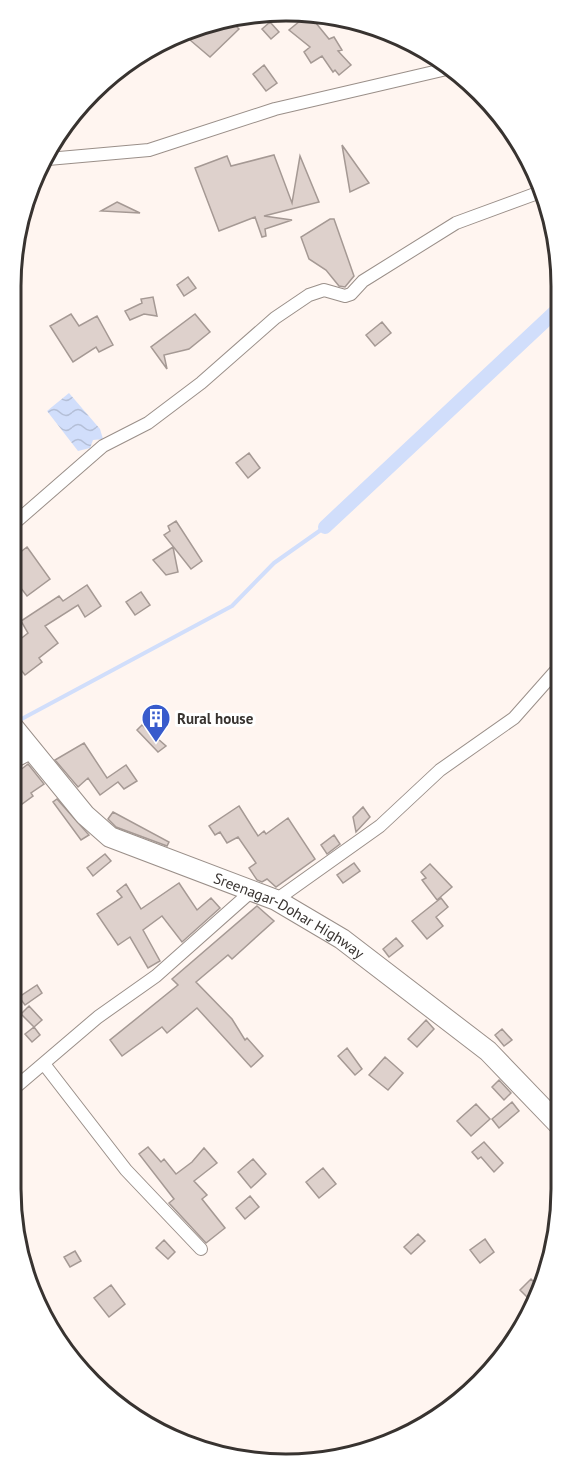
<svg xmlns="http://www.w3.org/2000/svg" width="572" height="1475" font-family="'PT Sans',sans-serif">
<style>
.water{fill:url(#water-waves)}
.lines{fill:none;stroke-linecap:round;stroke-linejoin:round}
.stream{stroke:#d1defb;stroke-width:4}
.canal{stroke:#d1defb;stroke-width:14}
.building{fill:#ded1cc;stroke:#a59994;stroke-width:1.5}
.street-casing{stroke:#9a8f89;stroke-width:14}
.primary-casing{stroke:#9a8f89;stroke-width:22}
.street{stroke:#fff;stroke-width:12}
.primary{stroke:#fff;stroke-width:20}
.labels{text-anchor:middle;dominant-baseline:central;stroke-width:6;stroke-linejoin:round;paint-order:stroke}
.poi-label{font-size:15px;font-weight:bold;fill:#383330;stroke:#fff;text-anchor:start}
.street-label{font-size:15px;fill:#383330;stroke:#fff}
.rim{fill:none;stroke:#383330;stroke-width:3}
</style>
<defs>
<pattern id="water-waves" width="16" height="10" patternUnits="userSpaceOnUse" patternTransform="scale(1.5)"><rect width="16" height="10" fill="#d1defb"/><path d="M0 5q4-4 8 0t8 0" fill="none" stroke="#b4bfd7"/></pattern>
</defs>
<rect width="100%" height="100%" fill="#fff5f0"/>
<!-- water -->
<path class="water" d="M69 393 100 429 103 439 93 440 90 448 78 451 47 411Z"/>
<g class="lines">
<!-- stream -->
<path class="stream" d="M16 722 232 606 274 563 325 527"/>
<!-- canal -->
<path class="canal" d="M325 527 559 308"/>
</g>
<!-- building -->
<path class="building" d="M306 16 311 17 329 39 334 37 342 50 338 51 351 65 339 75 335 70 333 72 322 56 311 63 304 52 310 47 289 30Z
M231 21 239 29 210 57 190 40 209 30 207 27Z
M270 22 279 32 271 39 262 29Z
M264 65 277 83 266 91 253 74Z
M342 145 369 183 350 192Z
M274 155 292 203 300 156 319 202 264 216 292 220 265 229 266 236 262 237 255 217 219 231 195 168 227 156 231 166Z
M117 202 140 213 101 211Z
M330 219H334L354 276 345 287 339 286 326 270 309 259 301 237Z
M188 277 196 288 184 296 177 285Z
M153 297 157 316 144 314 130 320 125 311 142 303 141 299Z
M71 314 79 326 97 316 113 345 99 352 96 347 73 362 50 326Z
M195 314 210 332 189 349 164 355 167 369 151 347Z
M382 322 391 333 375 346 366 335Z
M249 453 260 468 248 478 236 463Z
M176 521 202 561 191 569 164 535 170 531 168 526Z
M27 547 50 579 27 596 10 574V560Z
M173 547 178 572 166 575 153 560Z
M87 585 101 606 85 617 78 605 45 626 58 643 39 658 42 662 25 675 10 656V647L28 633 21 621 59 596 63 601Z
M141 592 150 605 135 615 126 602Z
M142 725 166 746 158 752 137 730Z
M84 743 107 778 126 765 137 781 124 789 118 782 100 795 88 778 78 787 55 760Z
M28 764 44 784 31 793 33 796 18 807 10 797V778Z
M57 799 89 835 81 840 53 802Z
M239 806 258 836 264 831 266 834 288 818 315 859 276 887 267 879 262 882 257 880 249 868 256 863 238 837 227 843 220 832 215 835 209 826Z
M363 807 370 817 356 832 353 817Z
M113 812 169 842 167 846 116 827 108 819Z
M334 835 340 844 327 854 321 845Z
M105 854 111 861 93 876 87 868Z
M354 863 360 871 343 883 337 875Z
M430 864 452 887 437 900 422 880 426 878 421 872Z
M179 883 197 910 211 898 220 908 182 942 162 916 143 930 160 961 148 968 130 937 118 945 97 914 122 897 117 891 126 884 141 909Z
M441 898 448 907 436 917 443 926 427 939 412 921Z
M257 906 274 921 232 959 228 955 196 982 232 1019 245 1040 247 1038 263 1056 251 1067 197 1008 167 1033 162 1027 122 1056 110 1040 178 985 172 979Z
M396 938 403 946 389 957 383 949Z
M37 985 42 993 25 1005 19 997Z
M29 1006 42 1020 34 1027 21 1014Z
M426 1020 434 1029 417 1047 408 1039Z
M34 1027 40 1035 32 1042 25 1034Z
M502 1029 512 1040 504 1046 495 1035Z
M347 1048 362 1069 355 1075 338 1056Z
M385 1057 403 1073 388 1090 369 1075Z
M499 1080 511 1093 504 1100 492 1087Z
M512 1102 519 1111 499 1128 492 1119Z
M476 1104 490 1119 471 1136 457 1121Z
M484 1142 503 1163 494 1172 481 1157 478 1159 472 1152Z
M148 1147 161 1162 164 1159 176 1174 192 1162 204 1148 217 1163 194 1181 207 1195 202 1199 225 1228 206 1243 169 1203 174 1199 139 1154Z
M253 1159 266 1174 251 1188 238 1172Z
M323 1168 336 1184 319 1198 306 1182Z
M250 1196 259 1207 245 1219 236 1208Z
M418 1234 425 1241 411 1254 404 1247Z
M485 1239 494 1252 480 1263 470 1250Z
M164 1240 175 1252 168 1259 156 1248Z
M75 1251 81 1261 70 1267 64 1257Z
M531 1279 538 1286 527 1297 520 1290Z
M111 1285 125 1304 109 1317 94 1298Z"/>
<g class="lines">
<!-- street casing -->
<g class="street-casing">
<path id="street" d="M48 159 149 150 275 109 451 68
M10 527 103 446 148 423 201 383 275 318 309 295 324 290 345 296 351 294 363 281 456 223 543 191
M10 764 33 752
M276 900 380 826 440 770 514 718 560 666
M44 1064 126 1170 201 1249
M10 1092 98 1017 156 976 253 890"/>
</g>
<!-- primary casing -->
<g class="primary-casing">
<g id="primary">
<path id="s1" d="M10 723 85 815 110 837 276 900 342 939 488 1051 561 1127"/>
</g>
</g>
<!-- street -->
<use href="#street" class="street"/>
<!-- primary -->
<use href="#primary" class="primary"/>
</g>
<!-- icons -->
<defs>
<g id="building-pin" transform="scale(1.5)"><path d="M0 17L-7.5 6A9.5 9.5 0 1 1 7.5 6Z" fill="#385bcc" stroke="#fff"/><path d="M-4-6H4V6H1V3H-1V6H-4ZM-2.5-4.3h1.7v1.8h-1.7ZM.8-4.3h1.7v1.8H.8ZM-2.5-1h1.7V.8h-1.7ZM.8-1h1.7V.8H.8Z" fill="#fff"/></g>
</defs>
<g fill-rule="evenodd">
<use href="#building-pin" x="156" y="718"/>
</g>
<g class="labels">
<!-- poi labels -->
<g class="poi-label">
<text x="177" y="718">Rural house</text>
</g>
<!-- street labels -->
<g class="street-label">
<text stroke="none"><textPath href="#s1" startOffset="348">Sreenagar-Dohar Highway</textPath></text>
</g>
</g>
<!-- crop -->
<path d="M0 0H572V1475H0ZM286 21H286A265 265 0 0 1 551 286V1189A265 265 0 0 1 286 1454H286A265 265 0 0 1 21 1189V286A265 265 0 0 1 286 21Z" fill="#fff" fill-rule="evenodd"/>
<path class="rim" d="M286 21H286A265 265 0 0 1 551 286V1189A265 265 0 0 1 286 1454H286A265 265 0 0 1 21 1189V286A265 265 0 0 1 286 21Z"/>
</svg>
